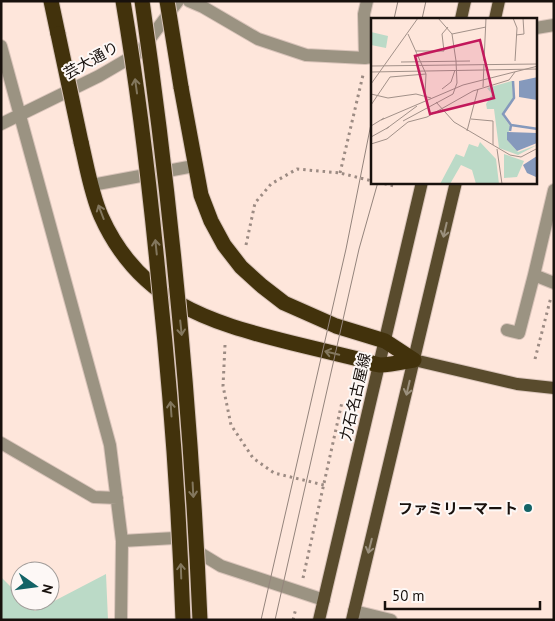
<svg xmlns="http://www.w3.org/2000/svg" width="555" height="621" font-family="'PT Sans','Noto Sans JP',sans-serif">
<style>
.green{fill:#bbdac7}
.lines{fill:none;stroke-linecap:round;stroke-linejoin:round}
.minor-casing{stroke:#d9c4ba;stroke-width:14}
.major-casing{stroke:#d9c4ba;stroke-width:14}
.highway-casing{stroke:#d9c4ba;stroke-width:17}
.path{stroke:#9c8b83;stroke-width:3;stroke-dasharray:2.5 4;stroke-linecap:butt}
.minor{stroke:#9b9382;stroke-width:12}
.major{stroke:#594b2d;stroke-width:12}
.highway{stroke:#42320c;stroke-width:15}
.tram{stroke:#94847c;stroke-width:1}
.highway-bridge-casing{stroke:#d9c4ba;stroke-width:17;stroke-linecap:butt}
.highway-bridge{stroke:#42320c;stroke-width:15}
.oneway{stroke:#83775e}
.oneway2{stroke:#9b907d}
.poi-dot{fill:#136366;stroke:#fdf8f6;stroke-width:2}
.labels{text-anchor:middle;dominant-baseline:central;stroke-width:4;stroke-linejoin:round;paint-order:stroke}
.street-label{font-size:15px;fill:#18110d;stroke:#fdf8f6}
.poi-label{font-size:15px;font-weight:bold;fill:#18110d;stroke:#fdf8f6;text-anchor:end}
.inset-river{fill:none;stroke:#8599bc;stroke-width:2.5}
.inset-road{fill:none;stroke:#a29189;stroke-width:1}
.view{fill:#c2185b;fill-opacity:0.15;stroke:#c2185b;stroke-width:2.5}
.inset-edge{fill:none;stroke:#18110d;stroke-width:2.5}
</style>
<rect width="100%" height="100%" fill="#fee6db"/>
<!-- green -->
<path class="green" d="M106 574 108 620H1V577L20 596V601H25L35 611Z"/>
<g class="lines">
<!-- minor casing -->
<g class="minor-casing">
<path id="minor" d="M189 1 203 7 258 39 306 55 365 58 372 57
M536 28 554 25
M1 46 110 445 122 541 121 620
M365 58 364 14 367 1
M1 124 99 76 140 52 178 1
M92 185 194 166
M534 275 554 283
M507 330 519 333 534 275 554 190
M1 443 94 497 117 498
M122 541 175 538 221 566 324 600
M354 611 391 620"/>
</g>
<!-- major casing -->
<g class="major-casing">
<path id="major" d="M461 19 465 1
M495 19 499 1
M414 360 517 384 554 388
M319 620 422 182
M352 620 456 182"/>
</g>
<!-- highway casing -->
<g class="highway-casing">
<path id="highway" d="M51 1 58 34
M181 87 201 195 211 221 224 245 241 267 262 286 284 303 336 326 385 341 414 360
M81 142C87 167 91 193 101 216 139 301 207 322 292 343 313 348 333 353 354 358 363 360 372 364 380 365 391 365 403 362 414 360"/>
</g>
<!-- path -->
<path class="path" d="M340 173 363 75
M378 182 394 186
M246 245 255 203 271 184 297 169 340 173 372 181
M225 345 223 386 231 425 253 458 274 473 324 485
M535 359 551 297
M303 578 342 402
M293 620 296 608"/>
<!-- minor -->
<use href="#minor" class="minor"/>
<!-- major -->
<use href="#major" class="major"/>
<!-- highway -->
<use href="#highway" class="highway"/>
<!-- tram -->
<path class="tram" d="M394 19 398 1
M422 19 426 1
M261 620 346 249 372 119
M275 620 359 249 378 182"/>
<!-- highway-bridge casing -->
<g class="highway-bridge-casing">
<path id="highway-bridge" d="M123 1C139 95 150 189 159 283 171 395 179 507 183 620
M142 1C172 207 191 412 200 620
M167 1 181 87
M58 34 81 142"/>
</g>
<!-- highway-bridge -->
<use href="#highway-bridge" class="highway-bridge"/>
</g>
<!-- one-way arrows -->
<defs><path id="oneway-shaft" d="M-6 0H5M1.5-3L5.5 0L1.5 3" fill="none" stroke-width="1.6" stroke-linecap="round" stroke-linejoin="round" transform="scale(1.25)"/></defs>
<g class="oneway">
<use href="#oneway-shaft" transform="translate(136 86) rotate(-98)"/>
<use href="#oneway-shaft" transform="translate(101 212) rotate(-111)"/>
<use href="#oneway-shaft" transform="translate(156 247) rotate(-96)"/>
<use href="#oneway-shaft" transform="translate(181 328) rotate(84)"/>
<use href="#oneway-shaft" transform="translate(332 353) rotate(-166)"/>
<use href="#oneway-shaft" transform="translate(171 409) rotate(-94)"/>
<use href="#oneway-shaft" transform="translate(193 490) rotate(87)"/>
<use href="#oneway-shaft" transform="translate(181 571) rotate(-92)"/>
</g>
<g class="oneway2">
<use href="#oneway-shaft" transform="translate(445 230) rotate(103)"/>
<use href="#oneway-shaft" transform="translate(408 388) rotate(103)"/>
<use href="#oneway-shaft" transform="translate(370 546) rotate(104)"/>
</g>
<!-- markers -->
<circle class="poi-dot" cx="528" cy="508" r="5"/>
<g class="labels">
<!-- street labels -->
<g class="street-label">
<text transform="translate(91 60) rotate(-29)">芸大通り</text>
<text transform="translate(355 397) rotate(-77)">力石名古屋線</text>
</g>
<!-- poi labels -->
<g class="poi-label">
<text x="518" y="508">ファミリーマート</text>
</g>
</g>
<!-- overview -->
<g transform="translate(371 18)">
<rect width="166" height="166" fill="#fee6db"/>
<path d="M0 14 17 18 15 30 0 27ZM141 63 142 80 132 98 139 108 136 122 147 134 166 127 147 137 128 130 123 91H116L115 86 121 76 116 70ZM109 124 125 141 128 166H105L101 152 90 147 79 166H69L85 136 93 139 98 126 107 129ZM133 136 153 143 146 159 133 160Z" fill="#bbdac7"/>
<path d="M167 59 166 82 148 79V63ZM136 114 166 115V125L146 133 136 122ZM166 138V159H165L156 155 152 147Z" fill="#8599bc"/>
<path class="inset-river" d="M140 107 167 111M139 113 140 107 132 96 143 80 142 63"/>
<path class="inset-road" d="M67 0 81 16 85 43M142 0 146 10 144 43M37 16 55 56 54 77M81 16 115 9M145 17 153 16 152 0M45 33H73L71 16 77 9M113 43 115 0M30 44 99 43M0 48 167 46M0 54 167 51M0 66 47 0M112 69 113 46M71 71 80 64 84 52M0 76 17 80 45 76 60 80M65 84 83 104 139 137 150 139 167 130M0 87 19 59 55 56M100 101 122 103V127M10 102 92 67 167 48M32 103 82 76 86 65 85 43M0 108 13 100M15 111 46 88M96 113 107 71M0 119 18 109M0 126 16 121 37 104 56 99 102 73 138 62 144 54M126 131 131 166"/>
<path class="view" d="M109 22 123 80 59 96 44 38Z"/>
<rect width="166" height="166" class="inset-edge"/>
</g>
<!-- border -->
<rect width="555" height="621" fill="none" stroke="#18110d" stroke-width="5"/>
<!-- north arrow -->
<g transform="translate(35 586) rotate(104)"><circle r="24" fill="#fdf8f6" stroke="#a19c99"/>
<path d="M0-4L9 19L0 12L-9 19Z" fill="#136366"/>
<text y="-8" font-size="14" font-weight="bold" text-anchor="middle" fill="#18110d">N</text>
</g>
<!-- scale -->
<path d="M385 601v8h155v-8" fill="none" stroke="#18110d" stroke-width="2.5"/>
<text x="392" y="601" font-size="15" fill="#18110d" stroke="#fdf8f6" stroke-width="4" paint-order="stroke">50 m</text>
</svg>
